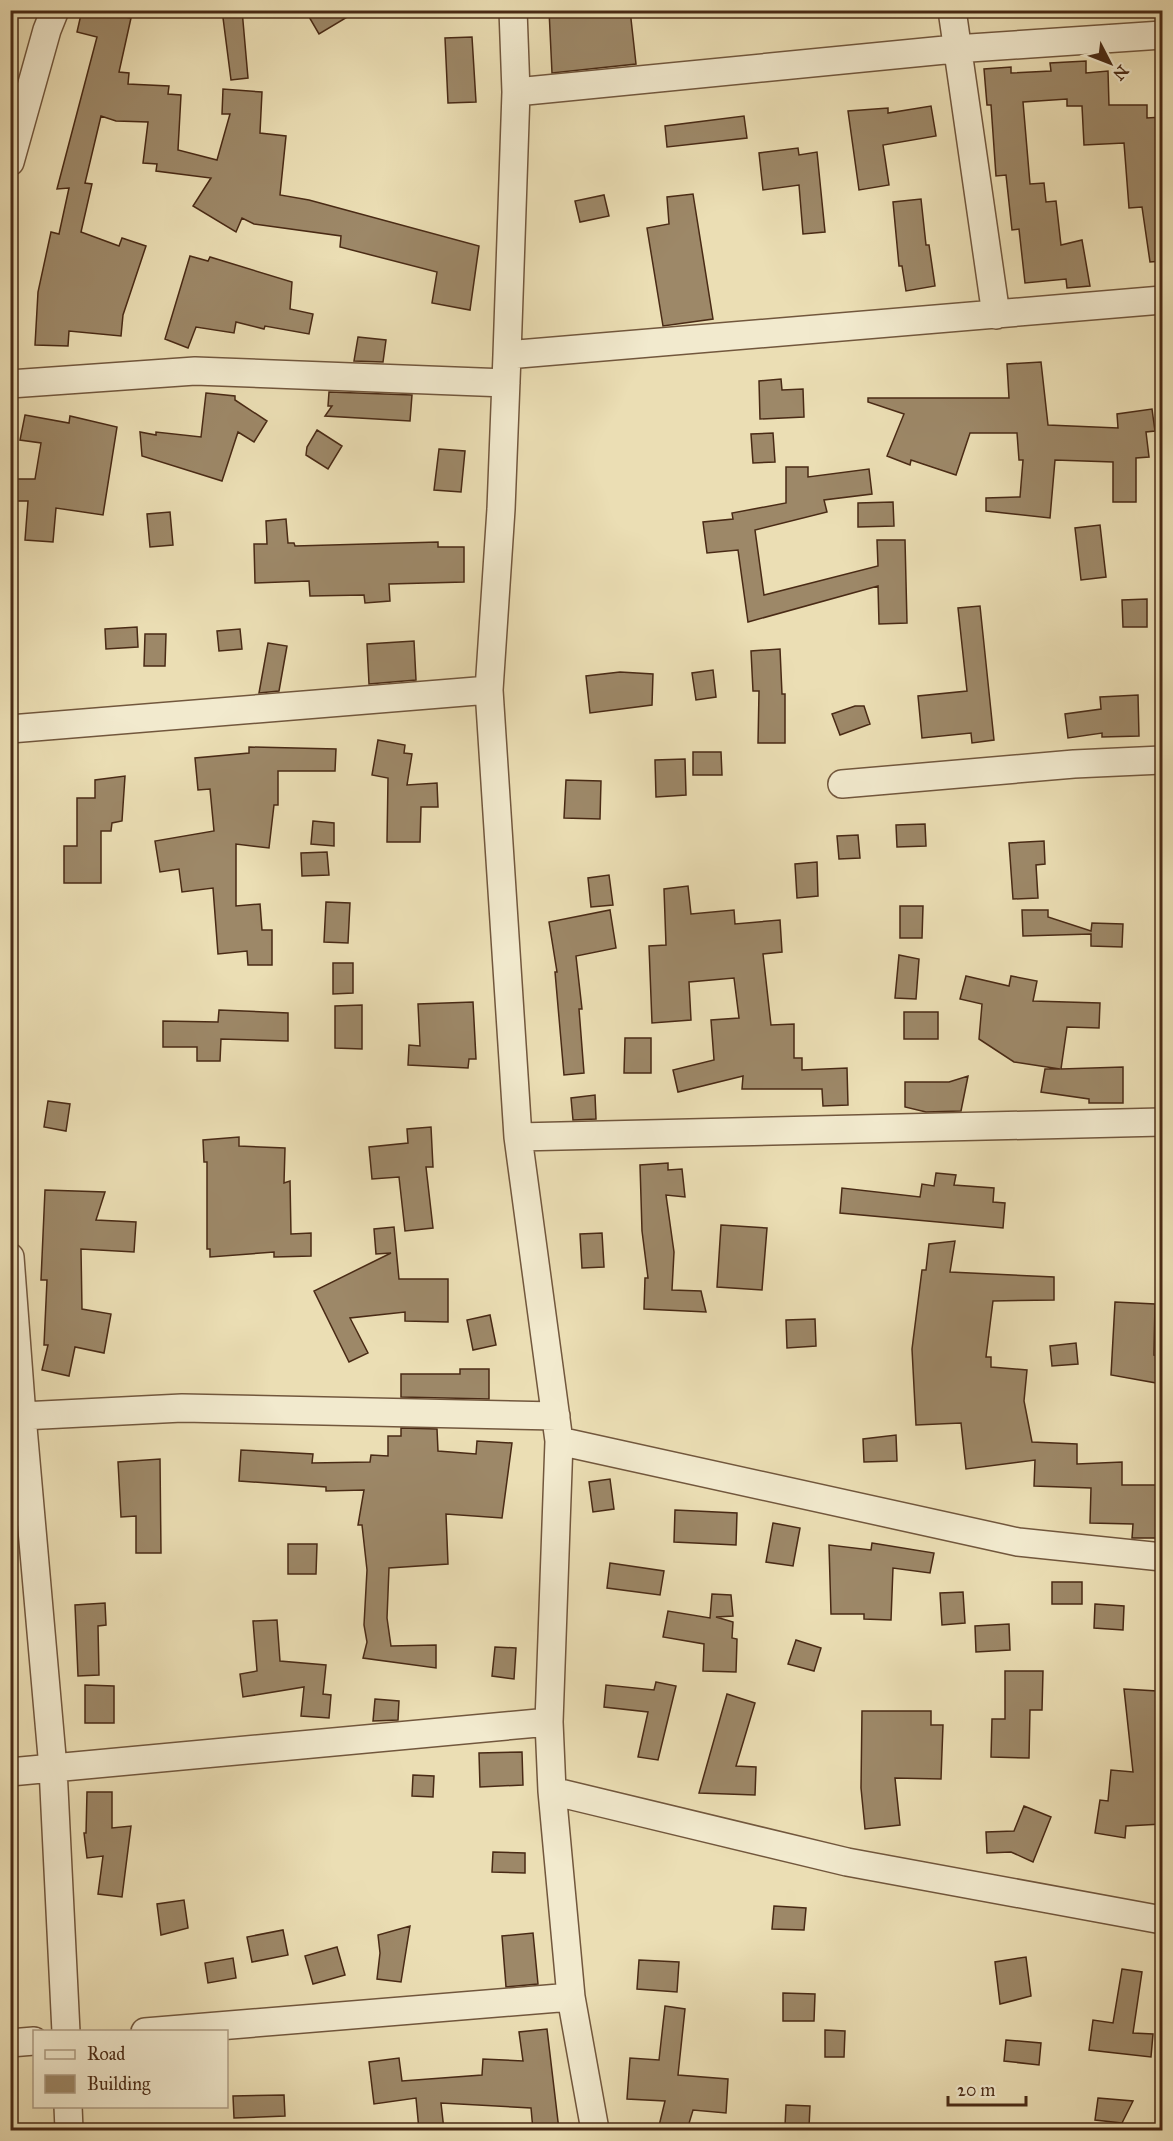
<svg xmlns="http://www.w3.org/2000/svg" width="1173" height="2141" font-family="'IM FELL Great Primer',serif">
<style>
.building{fill:#9d8868;stroke:#492a15;stroke-width:1.5}
.lines{fill:none;stroke-linecap:round;stroke-linejoin:round}
.minor-casing{stroke:#72573d;stroke-width:30}
.minor{stroke:#f2eace;stroke-width:27}
</style>
<rect width="100%" height="100%" fill="#ebdeb4"/>
<filter id="stains"><feTurbulence type="fractalNoise" baseFrequency=".00333" numOctaves="4"/><feColorMatrix values="0 0 0 0 .2 0 0 0 0 .09 0 0 0 0 .02 0 0 0 .5 -.17"/></filter>
<radialGradient id="worn" r=".72"><stop offset=".6" stop-color="#630" stop-opacity="0"/><stop offset="1" stop-color="#630" stop-opacity=".3"/></radialGradient>
<!-- building -->
<path class="building" d="M82 10 131 18 119 72 129 73 128 84 169 86 168 94 181 95 178 150 217 160 230 114H222L223 89 262 92 260 133 286 136 280 195 309 200 479 246 470 310 432 303 437 272 340 247 341 236 254 224 242 218 236 232 193 206 211 178 156 171 157 164 143 163 148 122 116 121 101 116 85 183 92 184 81 232 119 246 122 238 146 246 123 315 121 336 69 331 68 346 35 345 38 292 51 232 59 234 69 188 57 189 97 37 77 32Z
M222 10H242L248 78 231 80Z
M305 10H359L319 34Z
M549 10H630L636 64 552 73Z
M472 37 476 102 448 103 445 38Z
M1086 61V73L1108 71 1109 105H1147V118L1162 117V261L1150 262 1142 207 1129 208 1124 143 1084 145 1082 106H1067V99L1023 102 1030 184 1044 183 1046 202 1056 201 1061 245 1082 240 1090 286 1067 288 1066 279 1025 283 1019 229 1012 230 1006 175 996 176 991 105H987L984 69 1011 67V73L1051 71 1050 63Z
M931 106 936 136 883 145 889 185 859 190 848 111 888 108V113Z
M744 116 747 138 667 147 665 126Z
M798 148 799 155 817 152 825 232 803 234 799 185 763 190 759 153Z
M693 194 713 319 663 326 647 228 669 224 667 197Z
M604 195 609 216 580 222 575 201Z
M921 199 926 245H929L935 286 906 291 902 266H899L893 202Z
M190 256 208 261 210 257 292 282 290 309 313 314 309 334 265 326 264 329 236 322 234 333 196 327 188 348 165 339Z
M358 337 386 340 383 362 354 361Z
M1041 362 1048 425 1118 428 1117 414 1152 409 1155 431 1146 432 1149 457 1136 458V502H1113V462L1055 460 1050 518 986 511V498L1020 497 1023 460H1019L1017 433H970L956 475 911 460 910 465 887 456 904 414 868 402V398H1009L1007 364Z
M781 379 782 390 803 389 804 417 760 419 759 381Z
M329 392 412 395 410 421 325 416 332 406H328Z
M206 393 235 396V400L267 421 254 442 238 432 222 481 142 456 140 432 156 435V432L201 437Z
M25 415 69 423 70 416 117 427 103 515 56 508 53 542 25 540 28 501H10V479H35L41 443 20 440Z
M317 430 342 446 328 469 306 455 307 447Z
M773 433 775 462 753 463 751 434Z
M439 449 465 451 461 492 434 490Z
M786 467H808V477L869 469 872 494 824 500 827 512 755 530 764 595 878 566 877 540H905L907 623 879 624 878 586 748 622 738 550 707 553 703 522 733 519 732 513 786 503Z
M893 502 894 526 858 527V503Z
M170 512 173 545 150 547 147 514Z
M286 519 288 543H294L295 546 438 542V547H464V582L389 584 390 601 365 603 364 595 310 596 309 581 255 583 254 544H267L266 521Z
M1100 525 1106 577 1081 580 1075 528Z
M1147 599V627H1123L1122 600Z
M980 606 994 740 972 743 971 733 922 738 918 696 967 691 958 608Z
M137 627 138 647 106 649 105 629Z
M240 629 242 649 219 651 217 631Z
M145 634H166L165 666H144Z
M414 641 416 680 369 684 367 644Z
M268 643 287 646 279 691 259 693Z
M780 649 782 694H785V743H758L759 691H753L751 651Z
M713 670 716 697 696 700 692 673Z
M620 672 653 674 652 705 590 713 586 676Z
M1138 695 1139 736 1102 737V733L1068 738 1065 714 1101 709 1100 697Z
M855 706H864L870 724 840 735 832 714Z
M378 740 405 745 404 753 412 754 407 785 437 783 438 807H421L420 842H387L388 778 372 775Z
M249 747 336 749 335 771H278V805H274L269 848 236 844V906L260 904 262 930H272V965H248L247 951 218 954 213 888 182 892 179 869 160 872 155 841 214 831 210 789 198 790 195 758 249 753Z
M693 752H721L722 775H693Z
M685 759 686 795 656 797 655 760Z
M125 776 122 821 112 823 111 831H101V883H64V846H77V798H95V780Z
M566 780 601 781 600 819 564 818Z
M313 821 334 823V846L311 844Z
M925 824 926 846 897 847 896 825Z
M858 835 860 858 839 859 837 836Z
M1044 841 1045 864 1036 865 1038 898 1013 899 1009 843Z
M327 852 329 875 302 876 301 853Z
M817 862 818 896 797 898 795 864Z
M609 875 613 905 591 907 588 878Z
M688 886 691 914 734 910 735 924 780 920 782 952 763 954 771 1025 794 1024V1058H802V1070L847 1068 848 1105 823 1106 822 1089H742L743 1076 678 1092 673 1070 714 1060 711 1020 739 1018 734 978 689 982 691 1020 652 1023 649 946 666 945 664 889Z
M326 902 350 903 348 943 324 942Z
M900 906H923L922 938H900Z
M610 910 616 948 576 956 582 1009H579L584 1073 564 1075 555 972H557L549 922Z
M1022 910H1048V917L1091 931 1092 923 1123 924 1122 947 1091 946V934L1023 936Z
M899 955 919 959 916 999 895 998Z
M333 963H353V993L333 994Z
M966 976 1009 986 1011 976 1037 981 1033 1001 1100 1003 1099 1028 1067 1027 1061 1069 1123 1067V1103H1089V1099L1041 1092 1045 1069H1060L1014 1062 979 1039 982 1004 960 999Z
M473 1002 476 1059H469L468 1068 408 1065 409 1045 420 1046 418 1004Z
M362 1005V1049L335 1048V1006Z
M219 1010 288 1013V1041L221 1039 220 1061H197V1047H163V1021L218 1022Z
M904 1012H938V1039H904Z
M625 1038H651V1073H624Z
M968 1076 961 1111 926 1112 905 1107V1082H949Z
M595 1095 596 1119 573 1120 571 1098Z
M48 1101 70 1104 66 1131 44 1127Z
M431 1127 433 1167H426L433 1228 405 1231 399 1177 372 1179 369 1147 408 1143 407 1129Z
M239 1137V1146L285 1148 284 1183 290 1181 291 1234 311 1233V1256L274 1257V1252L210 1257V1249H207V1162H204L203 1140Z
M668 1163V1170L682 1169 685 1197 666 1195 674 1252 672 1290 701 1291 706 1312 644 1309 645 1278H648L642 1231 640 1165Z
M936 1173 956 1175 954 1185 994 1188 993 1202 1005 1203 1003 1228 840 1213 842 1188 920 1197 922 1184 934 1186Z
M45 1190 105 1192 96 1220 136 1222 134 1252 81 1249 82 1309 111 1314 104 1353 75 1347 69 1376 42 1370 48 1345H44L47 1280H41Z
M721 1225 767 1228 762 1290 717 1287Z
M394 1227 399 1279H448V1322L405 1321V1312L350 1318 368 1353 349 1362 314 1291 391 1253 376 1254 374 1229Z
M602 1233 604 1267 582 1268 580 1234Z
M955 1241 950 1272 1054 1277V1300L993 1301 986 1357H991V1367L1027 1370 1024 1401 1032 1442 1077 1444V1464L1122 1462V1485H1156V1538H1132L1133 1524 1090 1523 1091 1488 1034 1486 1035 1460 966 1469 961 1423 916 1425 912 1349 922 1270H926L929 1244Z
M1115 1302 1155 1304 1154 1355 1162 1356V1384L1111 1375Z
M490 1315 496 1345 473 1350 467 1320Z
M815 1319 816 1346 787 1348 786 1320Z
M1076 1343 1078 1364 1052 1366 1050 1346Z
M460 1369H489V1399L401 1397V1374H460Z
M401 1428 437 1429 438 1451 476 1454 477 1441 512 1443 502 1518 446 1514 448 1564 389 1568 387 1618 391 1646 436 1645V1668L363 1658 367 1642 364 1625 367 1570 362 1525H358L364 1490 326 1491V1487L239 1481 241 1450 313 1454 312 1463 370 1462 371 1455 388 1456V1436H401Z
M896 1435 897 1461 864 1462 863 1439Z
M160 1459 161 1553H136V1516L121 1517 118 1462Z
M610 1479 614 1509 593 1512 589 1482Z
M675 1510 737 1513 736 1545 674 1542Z
M773 1523 800 1528 793 1566 766 1562Z
M872 1543 934 1553 930 1573 893 1568 891 1620 864 1619V1614H831L829 1545 871 1550Z
M288 1544H317L316 1574H288Z
M610 1563 664 1571 660 1595 607 1588Z
M1052 1582H1082V1604H1052Z
M963 1592 965 1623 942 1625 940 1593Z
M712 1594 731 1595 733 1616 716 1617 733 1622 732 1638 737 1639 736 1672 703 1671 704 1644 663 1637 668 1611 710 1618Z
M105 1603 106 1625 98 1626 99 1675 78 1676 75 1605Z
M1095 1604 1124 1606 1123 1630 1094 1628Z
M277 1620 280 1661 326 1665 323 1694 331 1695 329 1718 301 1716 304 1687 243 1697 240 1674 257 1671 253 1621Z
M1009 1624 1010 1650 976 1652 975 1626Z
M796 1640 821 1648 814 1671 788 1664Z
M495 1647 516 1648 514 1679 492 1676Z
M1005 1671H1043L1042 1710H1030L1029 1758 991 1757 992 1719H1005Z
M656 1682 676 1686 658 1760 638 1757 648 1712 604 1707 606 1685 654 1690Z
M85 1685 114 1686V1723H85Z
M1124 1689 1157 1691 1162 1713V1824L1126 1826 1125 1838 1095 1833 1100 1800 1108 1801 1111 1770 1133 1772Z
M727 1694 755 1703 736 1766 756 1767 755 1795 699 1793Z
M375 1699 399 1701 398 1720 373 1721Z
M862 1711H931V1725H943L941 1779 895 1778 900 1825 865 1829 861 1788Z
M522 1752 523 1785 480 1787 479 1753Z
M413 1775 434 1776 433 1797 412 1796Z
M87 1792H112V1828L131 1826 122 1897 98 1894 103 1856 87 1858 84 1833H86Z
M1024 1806 1051 1817 1033 1862 1011 1852 987 1853 986 1832 1014 1831Z
M493 1852 525 1853V1873L492 1872Z
M184 1900 188 1928 161 1935 157 1904Z
M774 1906 806 1908 804 1930 772 1929Z
M410 1926 401 1982 377 1979 380 1953 378 1935Z
M283 1930 288 1955 252 1962 247 1937Z
M533 1933 538 1984 506 1987 502 1936Z
M337 1947 345 1975 313 1984 305 1956Z
M1026 1957 1031 1996 1000 2004 995 1962Z
M233 1958 236 1978 208 1983 205 1963Z
M639 1960 679 1962 677 1992 637 1989Z
M1122 1969 1142 1972 1133 2033 1153 2034 1151 2057 1089 2050 1093 2020 1113 2023Z
M783 1993 815 1994 814 2021H783Z
M665 2006 685 2009 678 2075 728 2079 726 2113 693 2110 687 2130H658L665 2101 627 2099 630 2058 659 2060Z
M547 2029 559 2130H533L531 2108 441 2103 444 2130H419L416 2098 374 2104 369 2062 399 2058 402 2081 482 2075 483 2059 523 2061 519 2032Z
M825 2030 845 2031 844 2057H825Z
M1006 2040 1041 2043 1039 2065 1004 2061Z
M284 2095 285 2116 234 2118 233 2096Z
M1098 2098 1133 2101 1122 2123 1095 2120Z
M786 2105 810 2106 809 2127 785 2126Z"/>
<g class="lines">
<!-- minor casing -->
<g class="minor-casing">
<path id="minor" d="M513 10 516 92 507 355 501 509 489 690 518 1137 559 1441 549 1722 552 1791 571 1997 595 2130
M952 10 996 315
M516 92 955 49 1162 35
M10 162 47 30 55 10
M507 355 1162 300
M10 384 195 371 506 383
M10 729 489 690
M842 784 1074 764 1162 760
M518 1137 1162 1122
M10 1257 22 1416H10
M559 1441 1018 1542 1162 1557
M10 1772 549 1722
M552 1791 847 1862 1162 1920
M66 2032 53 1768 22 1416 182 1408 556 1416
M145 2032 571 1997
M10 2043 34 2041
M68 2106 69 2130"/>
</g>
<!-- minor -->
<use href="#minor" class="minor"/>
</g>
<!-- margin -->
<rect width="1173" height="2141" fill="none" stroke="#ebdeb4" stroke-width="36"/>
<rect x="12" y="12" width="1149" height="2117" fill="none" stroke="#492a15" stroke-width="3"/>
<rect x="18" y="18" width="1137" height="2105" fill="none" stroke="#492a15" stroke-width="1.5"/>
<!-- legend -->
<rect x="33" y="2030" width="195" height="78" fill="#f2eace" stroke="#ae9d84" stroke-width="1.5"/>
<rect x="45" y="2050" width="30" height="9" fill="#f2eace" stroke="#ae9d84" stroke-width="1.5"/>
<text x="87" y="2060" font-size="18" fill="#492a15">Road</text>
<rect x="45" y="2075" width="30" height="18" fill="#9d8868" stroke="#ae9d84" stroke-width="1.5"/>
<text x="87" y="2090" font-size="18" fill="#492a15">Building</text>
<!-- north arrow -->
<g transform="translate(1110 63) rotate(132)" stroke="#f2eace" stroke-width="4.5" paint-order="stroke">
<path d="M0-4.5L10 22L0 15L-10 22Z" fill="#492a15"/>
<text y="-9" font-size="16" font-weight="bold" text-anchor="middle" fill="#492a15">N</text>
</g>
<!-- scale -->
<path d="M948 2096v9h78v-9" fill="none" stroke="#492a15" stroke-width="3"/>
<text x="957" y="2096" font-size="18" fill="#492a15" stroke="#f2eace" stroke-width="4.5" paint-order="stroke">20 m</text>
<rect width="100%" height="100%" filter="url(#stains)"/>
<rect width="100%" height="100%" fill="url(#worn)"/>
</svg>
